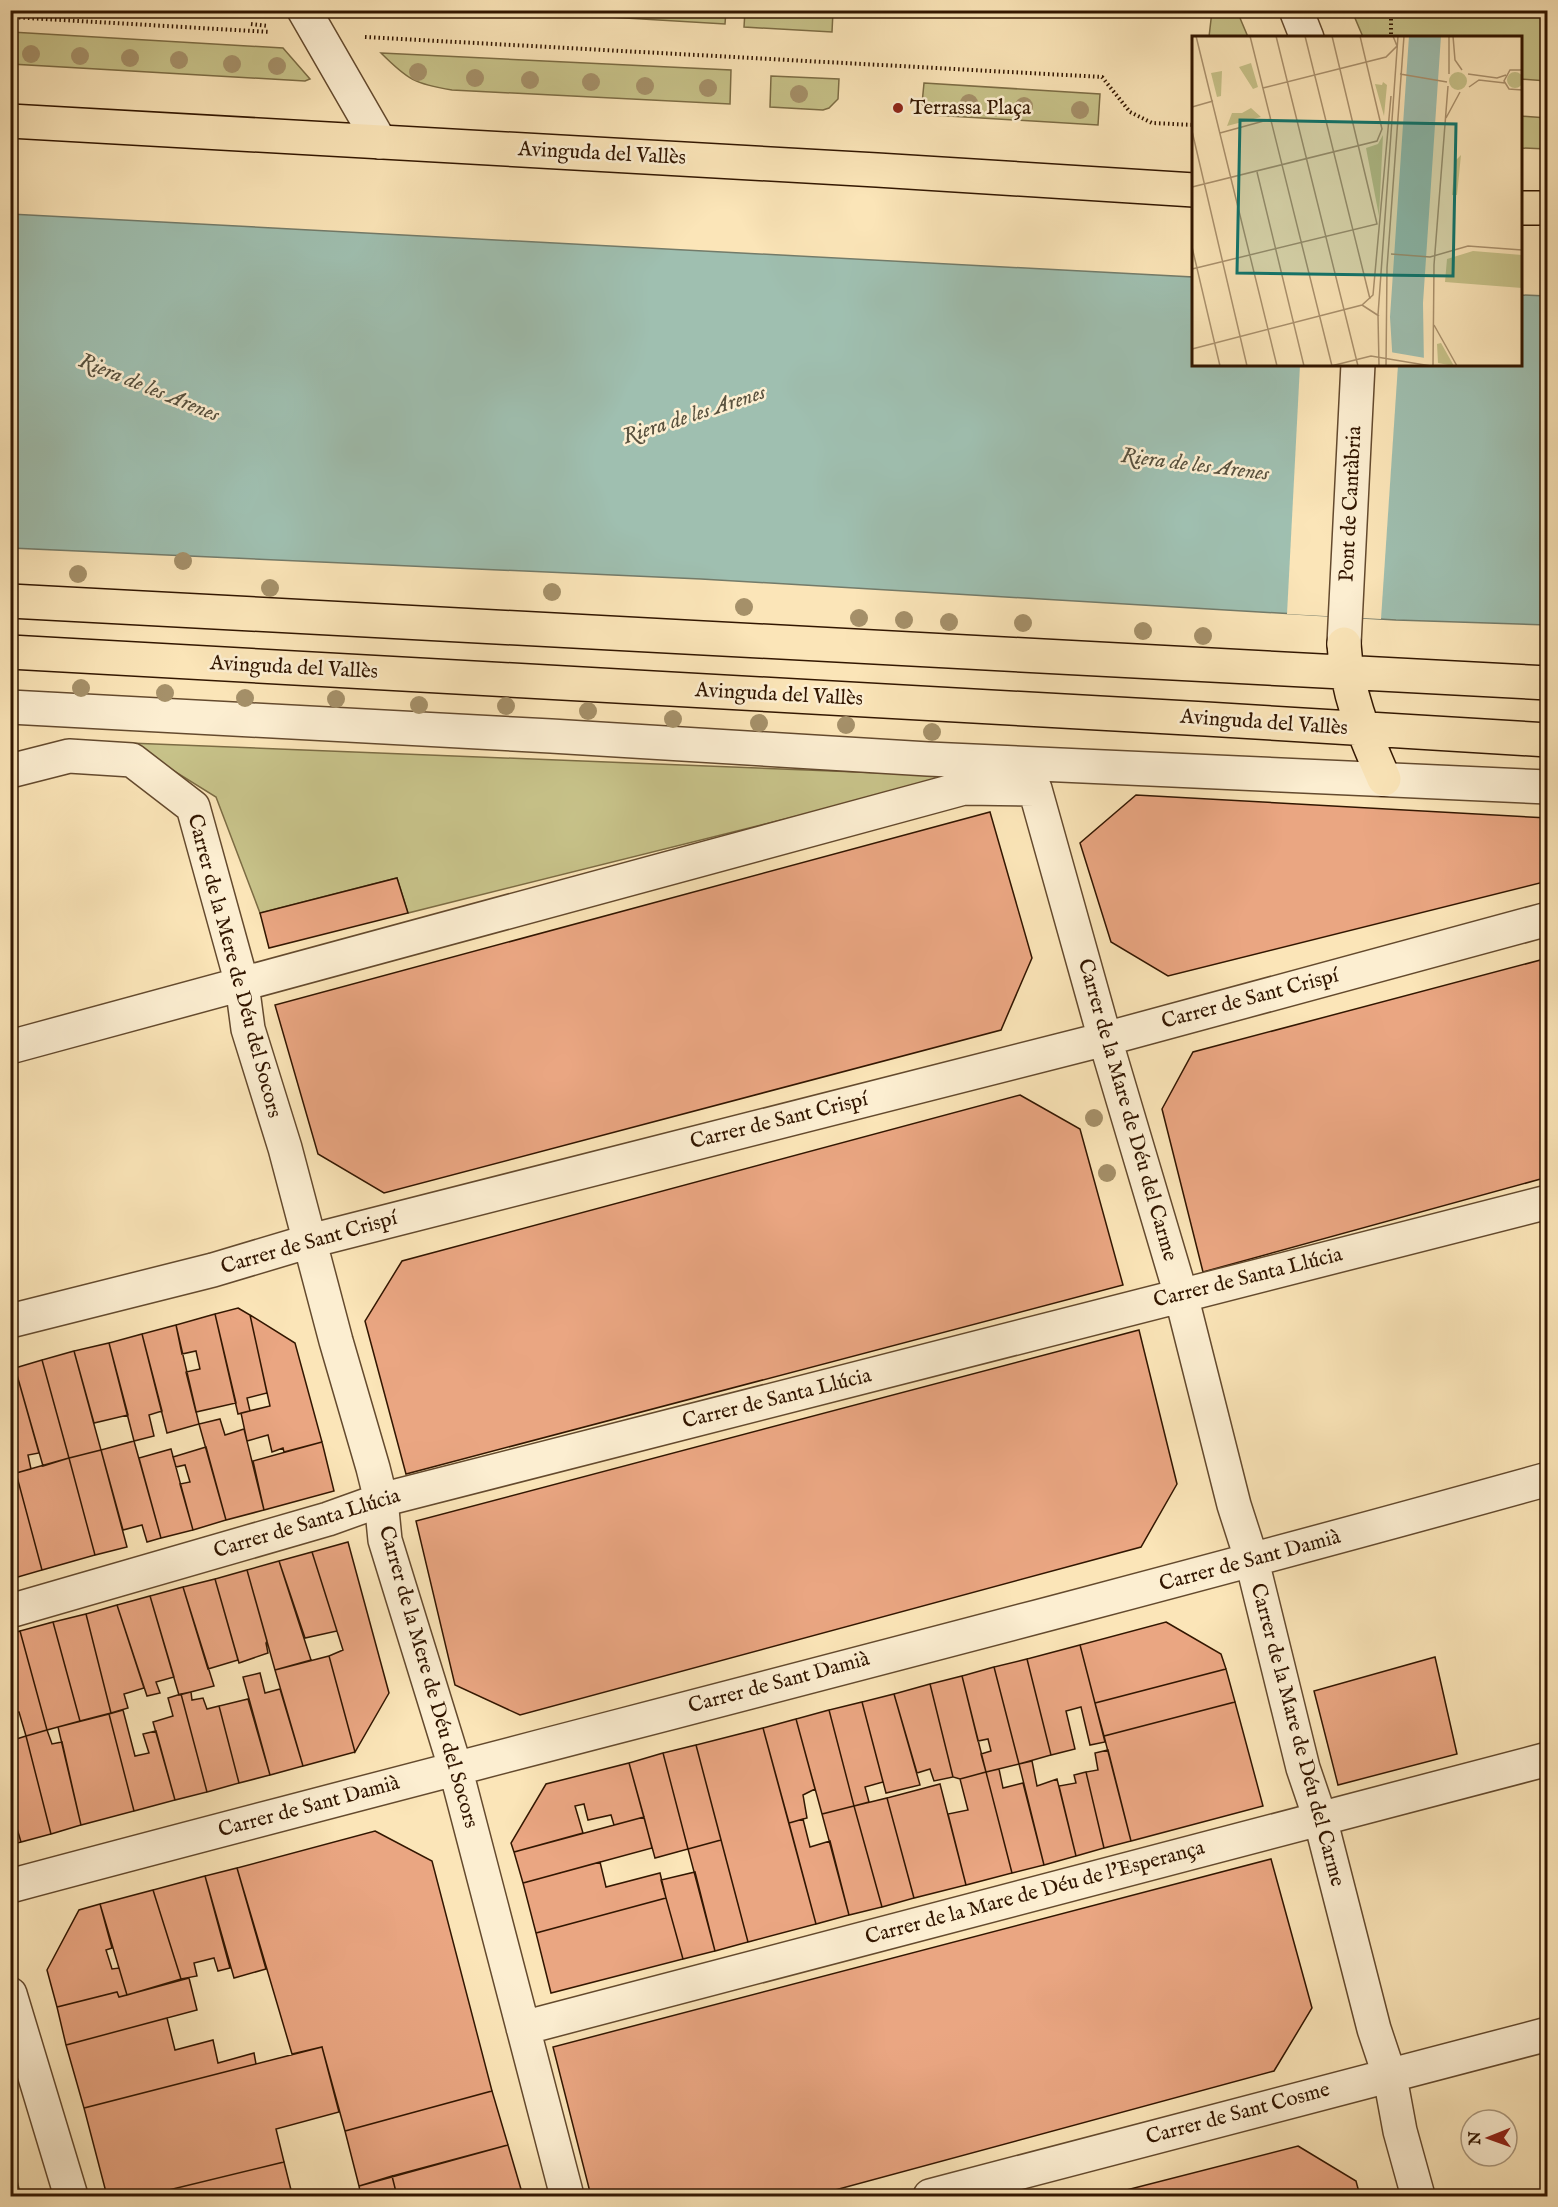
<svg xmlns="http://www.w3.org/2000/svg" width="1558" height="2207" font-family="'IM FELL English',serif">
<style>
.green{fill:#c7c289;stroke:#7c6c44;stroke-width:1.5}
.water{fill:#9fbfb0;stroke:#737b6a;stroke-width:1.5}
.pier{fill:#fbe5b8}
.building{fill:#eaa682;stroke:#321600;stroke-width:1.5}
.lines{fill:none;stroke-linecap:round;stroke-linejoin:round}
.minor-casing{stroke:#644a2e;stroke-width:36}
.major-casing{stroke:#321600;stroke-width:36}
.path{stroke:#321600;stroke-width:4;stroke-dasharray:1.5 3;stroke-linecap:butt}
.minor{stroke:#fceed1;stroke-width:33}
.major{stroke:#fbe5b8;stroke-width:33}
.tree{fill:#a59069}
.poi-dot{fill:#8f2418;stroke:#fceed1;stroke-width:2}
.labels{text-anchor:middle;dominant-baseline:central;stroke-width:5;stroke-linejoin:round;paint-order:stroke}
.poi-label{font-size:21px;fill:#321600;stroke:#fceed1;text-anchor:start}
.street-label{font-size:21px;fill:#321600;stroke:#fceed1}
.water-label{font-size:22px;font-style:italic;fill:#58513e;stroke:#fceed1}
.inset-road{fill:none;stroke:#ab926e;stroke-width:1.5}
.view{fill:#0f766e;fill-opacity:0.15;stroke:#0f766e;stroke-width:3}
.inset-edge{fill:none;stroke:#321600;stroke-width:3}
</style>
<rect width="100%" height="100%" fill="#fbe5b8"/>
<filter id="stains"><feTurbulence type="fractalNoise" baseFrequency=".00333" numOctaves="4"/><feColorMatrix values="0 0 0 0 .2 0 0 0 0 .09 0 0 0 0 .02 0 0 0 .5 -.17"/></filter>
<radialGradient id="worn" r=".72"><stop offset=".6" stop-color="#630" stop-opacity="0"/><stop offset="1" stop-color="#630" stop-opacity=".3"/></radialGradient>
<!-- green -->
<path class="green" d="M508 11 726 10V11L725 24Z
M745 11H833L832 32 744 27Z
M1212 11H1237L1248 37H1209Z
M1352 11H1547V81L1521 79 1520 38 1363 37Z
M11 32 283 48 310 79 305 81 11 64Z
M381 53 731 70 730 104 452 90C415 84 408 80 381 53Z
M771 76 839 79 838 99 829 108 823 110 770 107Z
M924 83 1100 94 1098 125 932 115 922 104Z
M1521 116 1547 118V149L1521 148Z
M129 743 958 776 408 913 397 878 260 913 216 797Z
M10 2158H11L21 2196H11Z"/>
<!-- water -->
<path class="water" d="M10 214 1193 277 1194 364H1520L1521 295 1547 296V625L1396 620 701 579 11 548Z"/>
<!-- pier -->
<path class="pier" d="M1300 365H1398L1381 619 1287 614Z"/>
<!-- building -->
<path class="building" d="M1136 795 1548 818V881L1168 976 1111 942 1080 843Z
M990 812 1032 958 1001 1030 384 1193 318 1154 275 1005Z
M397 878 408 913 269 948 260 913Z
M1548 958V1177L1203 1272 1162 1109 1193 1052Z
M1020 1095 1080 1129 1123 1285 406 1474 365 1321 402 1261Z
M238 1308 250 1315 267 1393 247 1398 250 1411 238 1414 215 1314Z
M215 1314 236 1403 196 1412 186 1372 200 1369 196 1351 182 1354 176 1325Z
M250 1315 295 1343 322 1442 284 1452 283 1448 272 1452 268 1435 247 1441 241 1413 270 1406Z
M176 1325 199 1424 167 1433 142 1334Z
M1139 1330 1177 1484 1141 1547 520 1715 455 1685 416 1521Z
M142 1334 162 1411 149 1415 154 1436 134 1441 109 1343Z
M109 1343 128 1415 94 1423 74 1351Z
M74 1351 101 1450 69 1458 42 1360Z
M42 1360 69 1458 43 1466 15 1368Z
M15 1368 39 1453 28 1455 31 1469 16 1473 10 1453V1369Z
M220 1419 225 1435 244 1429 264 1510 226 1520 199 1424Z
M134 1441 161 1538 147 1542 142 1525 123 1530 101 1450Z
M322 1442 334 1491 264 1510 253 1461Z
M206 1447 226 1520 193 1530 180 1484 190 1482 185 1465 176 1467 173 1457Z
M171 1449 193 1530 161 1538 139 1458Z
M101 1450 127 1547 95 1555 69 1458Z
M69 1458 95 1555 42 1570 16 1473Z
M16 1473 42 1570 11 1579 10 1474Z
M348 1542 389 1693 355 1752 329 1656 343 1650 312 1552Z
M312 1552 337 1631 305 1638 279 1561Z
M279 1561 311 1660 275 1670 247 1570Z
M247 1570 267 1641 266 1643 268 1653 239 1663 215 1579Z
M215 1579 238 1660 208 1669 183 1587Z
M183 1587 214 1686 179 1695 150 1596Z
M150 1596 174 1677 156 1682 160 1693 147 1696 117 1605Z
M117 1605 144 1688 124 1694 128 1708 111 1713 86 1614Z
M86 1614 111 1713 80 1721 53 1622Z
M53 1622 80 1721 47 1730 20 1631Z
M1166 1622 1221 1654 1226 1669 1095 1703 1080 1645Z
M20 1631 47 1730 26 1736 19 1712 10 1713V1634Z
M1080 1645 1105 1742 1090 1745 1081 1707 1066 1711 1075 1749 1051 1755 1027 1659Z
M329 1656 355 1752 303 1766 275 1670Z
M1435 1657 1457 1754 1338 1785 1314 1691Z
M1027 1659 1051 1755 1019 1764 994 1667Z
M994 1667 1019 1764 986 1772 981 1754 991 1751 988 1739 978 1741 962 1676Z
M1226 1669 1235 1702 1104 1736 1095 1703Z
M260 1673 265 1693 280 1689 303 1766 270 1775 243 1677Z
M962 1676 986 1772 960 1779 953 1777 930 1684Z
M930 1684 953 1777 934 1781 930 1769 917 1773 894 1694Z
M191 1692 192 1700 203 1698 207 1709 219 1706 239 1783 207 1792 181 1694Z
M181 1694 207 1792 175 1800 153 1722 173 1716 168 1698Z
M894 1694 920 1785 886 1793 862 1702Z
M248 1699 270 1775 239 1783 219 1706Z
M862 1702 883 1782 865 1787 869 1802 854 1806 829 1710Z
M1235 1702 1263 1806 1131 1841 1104 1736Z
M123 1710 135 1756 149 1753 143 1734 156 1731 175 1800 134 1811 109 1714Z
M829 1710 854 1806 822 1814 796 1719Z
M109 1714 134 1811 81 1825 58 1727Z
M796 1719 815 1789 803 1795 807 1818 789 1823 763 1728Z
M763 1728 816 1924 748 1942 696 1745Z
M47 1730 52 1744 62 1742 81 1825 51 1834 26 1736Z
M26 1736 51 1834 21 1842 10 1805V1757L12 1756 10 1741Z
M696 1745 721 1840 688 1849 663 1753Z
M1108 1750 1131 1841 1104 1848 1086 1772 1098 1770 1095 1753Z
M663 1753 688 1849 655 1858 629 1763Z
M1032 1761 1037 1786 1057 1779 1076 1856 1044 1865 1019 1764Z
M629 1763 644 1817 614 1825 611 1815 588 1820 584 1804 575 1806 583 1833 514 1852 511 1843 546 1784Z
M999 1769 1003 1788 1023 1783 1044 1865 1012 1873 986 1772Z
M986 1772 1012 1873 966 1885 948 1814 968 1810 960 1779Z
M1086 1772 1104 1848 1076 1856 1059 1786 1076 1783 1074 1775Z
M940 1784 966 1885 914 1898 887 1798Z
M887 1798 914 1898 882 1907 854 1806Z
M10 1805 21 1842 10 1845Z
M854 1806 882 1907 849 1915 822 1814Z
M644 1817 652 1848 523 1883 514 1852Z
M803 1819 810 1847 830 1841 849 1915 816 1924 789 1823Z
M375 1831 432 1861 492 2091 345 2131 322 2047 292 2054 237 1868Z
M721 1840 748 1942 715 1951 688 1849Z
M1271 1859 1312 2008 1274 2071 813 2196H591L553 2047Z
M600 1862 606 1887 660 1873 666 1898 536 1933 523 1883Z
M237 1868 266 1969 234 1978 205 1876Z
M695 1872 715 1951 683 1959 661 1880Z
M205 1876 230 1968 218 1971 214 1958 194 1963 197 1976 181 1979 153 1890Z
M153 1890 181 1979 127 1995 100 1904Z
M666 1898 683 1959 551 1993 536 1933Z
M100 1904 112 1948 106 1950 112 1969 119 1968 127 1995 119 1997 117 1992 57 2007 47 1970 79 1910Z
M189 1978 197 2010 66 2045 57 2007 117 1992 119 1997Z
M167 2018 175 2050 213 2040 218 2063 254 2053 256 2064 84 2108 66 2045Z
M322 2047 339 2112 276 2129 284 2162 144 2196H107L84 2108Z
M492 2091 508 2145 359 2186 345 2131Z
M508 2145 523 2196H397L392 2176Z
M1298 2146 1356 2181 1360 2196H1103Z
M284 2162 292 2194 282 2196H144Z
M392 2176 397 2196H361L359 2186Z"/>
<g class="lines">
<!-- minor casing -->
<g class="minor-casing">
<path id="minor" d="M304 10 380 142
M1296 10 1307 38
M1344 644 1358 364
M10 707 551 736 928 759 1548 787
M10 771 69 756 132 760 193 807 242 984 248 1029 285 1148 336 1341 373 1468 381 1500 385 1540 455 1767 567 2196
M10 1047 964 788 1035 789 1105 1039 1181 1295 1234 1505 1252 1561 1303 1768 1320 1818 1374 2029 1390 2077 1400 2131 1418 2196
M10 1321 213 1270 310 1241 1105 1039 1548 919
M10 1611 328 1519 381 1500 1548 1202
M10 1886C522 1749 1037 1621 1548 1479
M10 1994 71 2196
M523 2028 1548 1759
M930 2196 1548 2034"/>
</g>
<!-- major casing -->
<g class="major-casing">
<path id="major" d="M10 121 877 170 1194 190
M1520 208H1548
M10 601 1548 683
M1344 644C1347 695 1364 733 1384 779
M10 652 1206 719 1548 740"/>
</g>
<!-- path -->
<path class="path" d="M1391 10V38
M10 17 270 32
M251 24 268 26
M365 37 1102 77 1130 112 1152 123 1194 125"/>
<!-- minor -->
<use href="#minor" class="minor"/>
<!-- major -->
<use href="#major" class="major"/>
</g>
<!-- trees -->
<g class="tree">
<circle cx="31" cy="54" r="9"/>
<circle cx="80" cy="56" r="9"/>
<circle cx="130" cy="58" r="9"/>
<circle cx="179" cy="60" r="9"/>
<circle cx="232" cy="64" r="9"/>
<circle cx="277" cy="66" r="9"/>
<circle cx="418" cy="72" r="9"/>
<circle cx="475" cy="78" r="9"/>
<circle cx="530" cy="80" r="9"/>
<circle cx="591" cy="82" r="9"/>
<circle cx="645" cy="86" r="9"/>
<circle cx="708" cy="88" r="9"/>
<circle cx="799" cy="94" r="9"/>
<circle cx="969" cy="103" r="9"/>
<circle cx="1024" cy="106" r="9"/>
<circle cx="1080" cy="110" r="9"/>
<circle cx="183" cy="561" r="9"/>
<circle cx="78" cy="574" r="9"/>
<circle cx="270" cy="588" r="9"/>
<circle cx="552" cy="592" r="9"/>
<circle cx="744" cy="607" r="9"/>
<circle cx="859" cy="618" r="9"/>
<circle cx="904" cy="620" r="9"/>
<circle cx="949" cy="622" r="9"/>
<circle cx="1023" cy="623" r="9"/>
<circle cx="1143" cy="631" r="9"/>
<circle cx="1203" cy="636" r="9"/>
<circle cx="81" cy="688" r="9"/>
<circle cx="165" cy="693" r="9"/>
<circle cx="245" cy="698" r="9"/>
<circle cx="336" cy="699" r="9"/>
<circle cx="419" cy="705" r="9"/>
<circle cx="506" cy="706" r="9"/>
<circle cx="588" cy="711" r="9"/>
<circle cx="673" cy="719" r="9"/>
<circle cx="759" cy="723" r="9"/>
<circle cx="846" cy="725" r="9"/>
<circle cx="932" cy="732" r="9"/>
<circle cx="1094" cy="1118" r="9"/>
<circle cx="1107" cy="1173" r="9"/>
</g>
<!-- markers -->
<circle class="poi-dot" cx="898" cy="108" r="6"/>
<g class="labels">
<!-- poi labels -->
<g class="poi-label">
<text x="910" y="108">Terrassa Plaça</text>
</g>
<!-- street labels -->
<g class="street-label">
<text transform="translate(602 154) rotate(3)">Avinguda del Vallès</text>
<text transform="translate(1351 504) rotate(-87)">Pont de Cantàbria</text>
<text transform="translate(294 668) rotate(3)">Avinguda del Vallès</text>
<text transform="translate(779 695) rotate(3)">Avinguda del Vallès</text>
<text transform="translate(1264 723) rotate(4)">Avinguda del Vallès</text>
<text transform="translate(234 966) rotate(75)">Carrer de la Mere de Déu del Socors</text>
<text transform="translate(1250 999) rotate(-15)">Carrer de Sant Crispí</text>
<text transform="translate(1127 1110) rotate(74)">Carrer de la Mare de Déu del Carme</text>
<text transform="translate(779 1121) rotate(-14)">Carrer de Sant Crispí</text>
<text transform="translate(309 1243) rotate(-16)">Carrer de Sant Crispí</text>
<text transform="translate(1248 1278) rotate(-14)">Carrer de Santa Llúcia</text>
<text transform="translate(777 1399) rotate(-14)">Carrer de Santa Llúcia</text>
<text transform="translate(307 1524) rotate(-17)">Carrer de Santa Llúcia</text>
<text transform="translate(1250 1561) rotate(-15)">Carrer de Sant Damià</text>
<text transform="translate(428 1677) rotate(74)">Carrer de la Mere de Déu del Socors</text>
<text transform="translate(779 1683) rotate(-15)">Carrer de Sant Damià</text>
<text transform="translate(1297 1735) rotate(75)">Carrer de la Mare de Déu del Carme</text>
<text transform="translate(309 1807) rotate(-15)">Carrer de Sant Damià</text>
<text transform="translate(1035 1893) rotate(-15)">Carrer de la Mare de Déu de l'Esperança</text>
<text transform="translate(1238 2114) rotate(-15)">Carrer de Sant Cosme</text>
</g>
<!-- water labels -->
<g class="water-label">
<text transform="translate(149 388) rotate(22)">Riera de les Arenes</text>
<text transform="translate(694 415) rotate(-18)">Riera de les Arenes</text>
<text transform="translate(1195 465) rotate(7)">Riera de les Arenes</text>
</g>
</g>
<!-- overview -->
<g transform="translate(1192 36)">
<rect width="330" height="330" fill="#fbe5b8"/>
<path d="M59 27 66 51 61 53 47 31ZM30 35 29 60 25 61 19 37ZM315 44a8 8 0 1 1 16 0a8 8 0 1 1-16 0ZM257 45a9 9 0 1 1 18 0a9 9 0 1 1-18 0ZM191 46 195 49 192 80 183 48 190 49ZM59 72 69 81 35 90 40 77H50ZM191 99 187 180 174 112 186 108ZM269 119 265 159H260L263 125ZM281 215 330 219V252L253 246 255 223ZM249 307 262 330 246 327 245 308Z" fill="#c7c289"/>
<path d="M217 0H249L231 267 232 330H201L198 281Z" fill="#9fbfb0"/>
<path d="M198 316 233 322 234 330 198 329Z" fill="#fbe5b8"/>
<path class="inset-road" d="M4 0 85 330M58 0 140 330M84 0 166 330M113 0 178 263M257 0V38M261 0 263 24 270 34M330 34H318L312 45 317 53 330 54M208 38 255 46M276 38 305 42 314 39M277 51 287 44 313 47M71 52 194 21 205 10 201 0M0 71 21 65M254 82 268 56M0 95 55 330M28 97 79 83M65 136 112 330M0 151 185 105 190 93 168 0M0 211 28 330M199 218 238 221 276 210 330 214M0 233 185 188 140 0M170 269 187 280M242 289 265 330M0 313 170 269 181 259 199 60M139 330 179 320 239 330M187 330 186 279 206 0M194 330 195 232 212 0M241 330 242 229 256 50"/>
<path class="view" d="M48 84 264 88 261 240 45 237Z"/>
<rect width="330" height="330" class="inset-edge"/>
</g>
<!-- margin -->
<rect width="1558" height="2207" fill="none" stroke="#fbe5b8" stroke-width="36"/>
<rect x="12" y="12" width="1534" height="2183" fill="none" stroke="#321600" stroke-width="3"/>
<rect x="18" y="18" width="1522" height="2171" fill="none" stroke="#321600" stroke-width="1.5"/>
<!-- north arrow -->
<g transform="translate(1489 2138) rotate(269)"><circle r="28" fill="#fceed1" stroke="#ab987d" stroke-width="1.5"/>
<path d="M0-4.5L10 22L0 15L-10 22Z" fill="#8f2418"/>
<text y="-9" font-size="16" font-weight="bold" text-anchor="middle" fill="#321600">N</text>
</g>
<rect width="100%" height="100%" filter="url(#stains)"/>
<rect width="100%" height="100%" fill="url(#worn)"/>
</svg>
